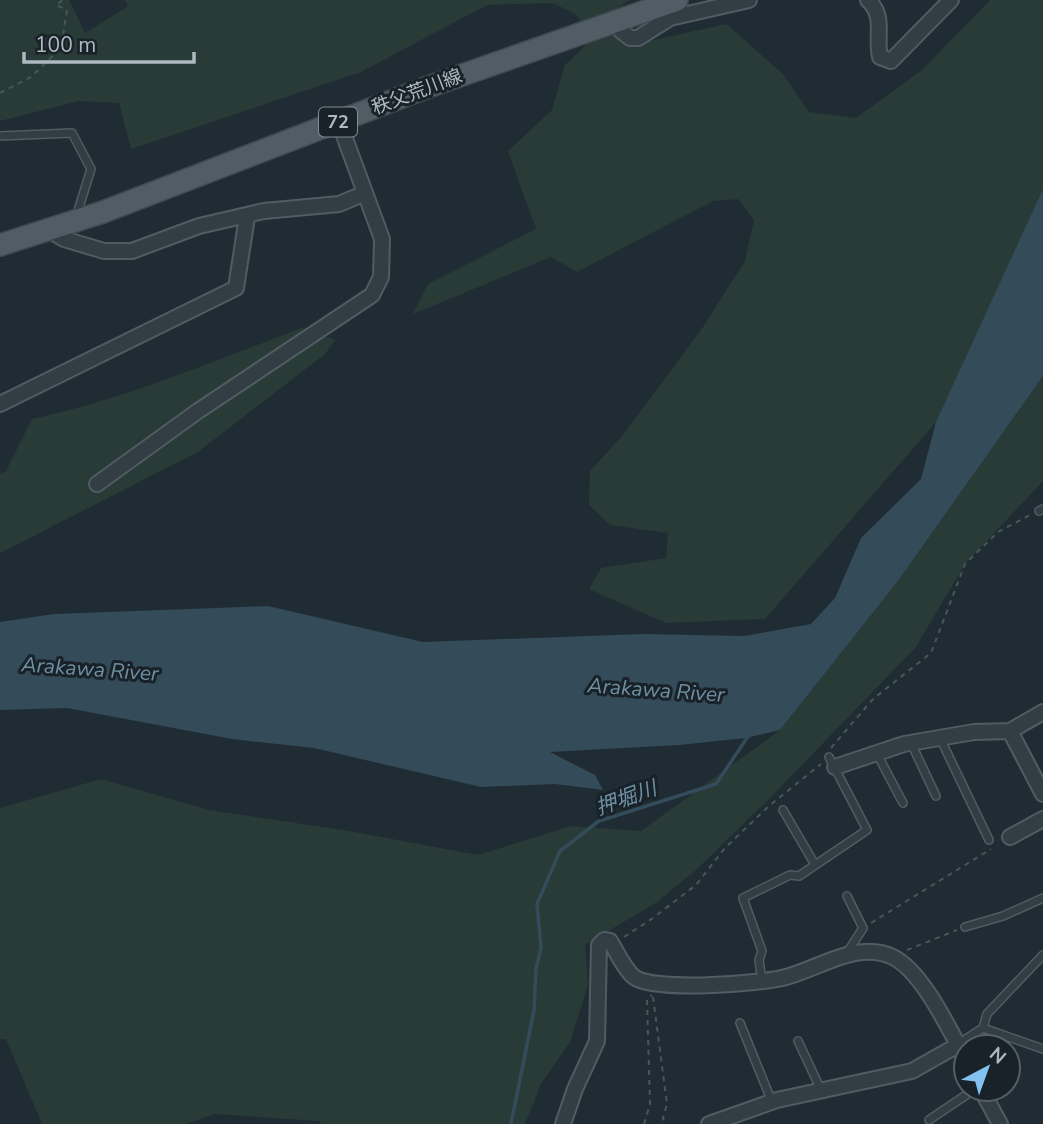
<svg xmlns="http://www.w3.org/2000/svg" width="1043" height="1124" font-family="'Nunito Sans','Noto Sans JP',sans-serif">
<style>
.green{fill:#283b37}
.water{fill:#344b5a}
.lines{fill:none;stroke-linecap:round;stroke-linejoin:round}
.stream{stroke:#344b5a;stroke-width:3.5}
.lane-casing{stroke:#505b62;stroke-width:10}
.street-casing{stroke:#505b62;stroke-width:18}
.primary-casing{stroke:#3f4950;stroke-width:24}
.path{stroke:#465857;stroke-width:2;stroke-dasharray:5 5;stroke-linecap:butt}
.lane{stroke:#333d44;stroke-width:7}
.street{stroke:#333d44;stroke-width:14}
.primary{stroke:#515d64;stroke-width:21}
.labels{text-anchor:middle;dominant-baseline:central;stroke-width:6;stroke-linejoin:round;paint-order:stroke}
.shield{fill:#192228;stroke:#818c93;stroke-width:2}
.shield-label{font-size:18px;font-weight:bold;fill:#adb9c1}
.street-label{font-size:19px;fill:#adb9c1;stroke:#192228}
.water-label{font-size:21px;font-style:italic;fill:#6f90a4;stroke:#192228}
</style>
<rect width="100%" height="100%" fill="#202c33"/>
<!-- green -->
<path class="green" d="M0 0H69L85 33 128 6 125 0H630L613 11 608 32 631 45 726 24 783 74 809 112 856 118 922 70 990 0H1043V189L1024 235 936 422 765 619 666 623 589 589 601 568 666 558 668 533 610 525 589 505 590 471 623 435 703 327 745 261 754 220 738 199 713 201 577 272 551 257 413 314 428 284 536 229 508 151 552 110 565 65 591 40 577 15 553 3 487 5 361 72 131 149 119 103 79 101 0 121Z
M302 328 335 340 325 354 198 452 0 553V474L6 471 32 419C125 399 213 361 302 328Z
M1043 376V481L965 564 916 647 770 798 696 870 657 902 585 945 588 985 570 1042 541 1084 525 1124H322L319 1121 214 1114 186 1124H42L6 1039H0V808L101 779 209 810 349 831 478 855 571 826 641 831 780 730 898 581Z"/>
<!-- water -->
<path class="water" d="M1043 189V376L898 581 780 730 746 738 679 745 550 752 595 775 603 790 555 784 481 787 314 748 232 739 67 708 0 710V622L54 614 268 606 423 642 642 634 744 636 811 624 835 598 861 538 921 479 936 422Z"/>
<g class="lines">
<!-- stream -->
<path class="stream" d="M511 1124 534 1010 536 969 541 948 537 904 560 851 599 821 716 784 749 735"/>
<!-- lane casing -->
<g class="lane-casing">
<path id="lane" d="M0 136 72 133 91 169 76 217
M1039 511 1043 509
M940 738 989 840
M911 743 936 796
M876 752 903 803
M783 810 814 863
M847 896 863 928 847 953
M965 927 1003 916 1043 898
M762 981 759 960 762 951 743 898 790 875 799 876 867 830 829 757
M740 1023 772 1102
M983 1028 1043 1049
M798 1041 821 1090
M958 1044 983 1028 987 1014 1043 955
M929 1120 975 1089"/>
</g>
<!-- street casing -->
<g class="street-casing">
<path id="street" d="M868 0C886 17 875 36 880 57L891 61 951 0
M617 21 621 31 630 38H638L670 18 749 0
M49 230 64 239 104 251H132L199 226 264 211 339 204 363 194
M0 404 236 288 247 217
M97 484 198 411 372 295 381 277 382 239 339 122
M1010 731 1043 794
M835 767 904 744 974 732 1010 731 1043 712
M1010 837 1043 819
M981 1089 1000 1124
M563 1124 575 1089 597 1041 599 945 604 940 610 941C617 952 624 969 634 977 654 992 760 984 786 977 820 968 858 940 893 957 923 972 950 1031 966 1060
M709 1124 777 1100 912 1071 958 1045"/>
</g>
<!-- primary casing -->
<g class="primary-casing">
<path id="primary" d="M0 245 103 212 428 87 677 0"/>
</g>
<!-- path -->
<path class="path" d="M0 93 31 77 61 48 67 10 56 5 63 0
M831 748 873 699 931 653 965 564 998 532 1030 515
M871 923 991 849
M624 937 653 918 696 885 725 848 769 806 821 764
M907 950 957 930
M653 997 667 1104 663 1118 665 1124
M644 1124 650 1104 647 1000 652 995"/>
<!-- lane -->
<use href="#lane" class="lane"/>
<!-- street -->
<use href="#street" class="street"/>
<!-- primary -->
<use href="#primary" class="primary"/>
</g>
<g class="labels">
<!-- shield labels -->
<rect class="shield" x="319" y="107.5" width="38" height="29" rx="5"/>
<g class="shield-label">
<text x="338" y="122">72</text>
</g>
<!-- street labels -->
<g class="street-label">
<text transform="translate(417 92) rotate(-21)">秩父荒川線</text>
</g>
<!-- water labels -->
<g class="water-label">
<text transform="translate(90 669) rotate(4)">Arakawa River</text>
<text transform="translate(656 690) rotate(4)">Arakawa River</text>
<text transform="translate(626 798) rotate(-20)">押堀川</text>
</g>
</g>
<!-- north arrow -->
<g transform="translate(987 1068) rotate(41)"><circle r="33" fill="#192228" stroke="#545e65" stroke-width="2"/>
<path d="M0-5L12 26L0 18L-12 26Z" fill="#83c2f0"/>
<text y="-10" font-size="19" font-weight="bold" text-anchor="middle" fill="#adb9c1">N</text>
</g>
<!-- scale -->
<path d="M24 52v10h170v-10" fill="none" stroke="#adb9c1" stroke-width="3.5"/>
<text x="35" y="52" font-size="21" fill="#adb9c1" stroke="#192228" stroke-width="5" paint-order="stroke">100 m</text>
</svg>
